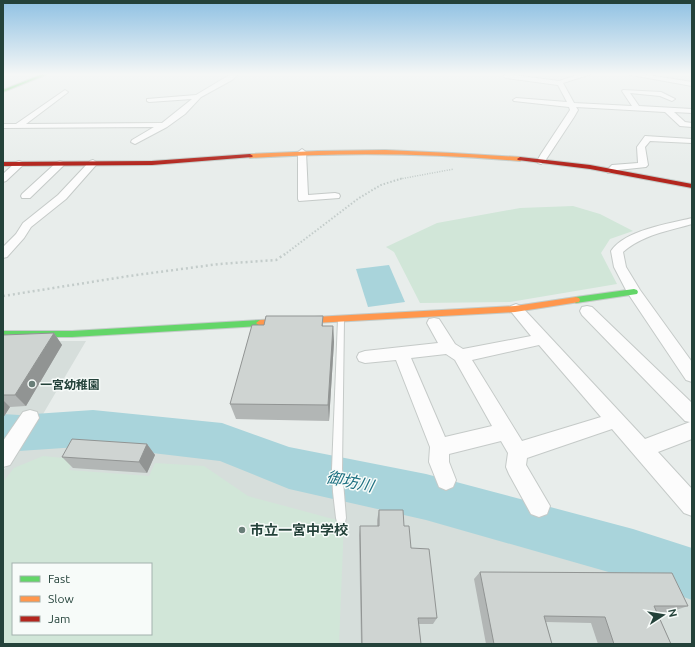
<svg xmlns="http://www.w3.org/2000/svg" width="695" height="647" font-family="Ubuntu,'Noto Sans JP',sans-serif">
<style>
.built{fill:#d6dedb;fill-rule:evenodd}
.green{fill:#d1e6d8;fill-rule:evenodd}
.water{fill:#a9d4db}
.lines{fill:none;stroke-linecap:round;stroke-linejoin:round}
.river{fill:#a9d4db;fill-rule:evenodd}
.lane-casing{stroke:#c5cac8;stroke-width:2}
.street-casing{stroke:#c5cac8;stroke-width:2}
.fast-casing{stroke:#c3cbc8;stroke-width:2}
.slow-casing{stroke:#c3cbc8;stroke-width:2}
.jam-casing{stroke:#c3cbc8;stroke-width:2}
.path-far2{stroke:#c3ccca;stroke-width:1.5;stroke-dasharray:1 1.5;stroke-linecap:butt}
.path-far1{stroke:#c3ccca;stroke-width:2;stroke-dasharray:1.5 2;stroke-linecap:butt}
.path{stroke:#c3ccca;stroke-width:2.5;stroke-dasharray:2 3;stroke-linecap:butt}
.lane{fill:#fcfcfc;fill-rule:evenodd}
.street{fill:#fcfcfc;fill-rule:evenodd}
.fast{fill:#63d668;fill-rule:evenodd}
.slow{fill:#ff974d;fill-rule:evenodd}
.jam{fill:#b3261e;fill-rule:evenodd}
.wall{fill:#b2b6b5}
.shaded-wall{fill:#919493}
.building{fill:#cfd4d2;stroke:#919493}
.poi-dot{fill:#697e78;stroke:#f7fbf9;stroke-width:1.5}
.labels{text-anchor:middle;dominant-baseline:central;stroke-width:3;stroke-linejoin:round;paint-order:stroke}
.poi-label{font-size:12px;font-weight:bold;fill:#24423a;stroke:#f7fbf9;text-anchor:start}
.near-poi-label{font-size:14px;font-weight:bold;fill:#24423a;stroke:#f7fbf9;text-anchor:start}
.near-water-label{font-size:16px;font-style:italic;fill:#1c6f80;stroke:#f7fbf9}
</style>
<rect width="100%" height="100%" fill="#e8edeb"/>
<!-- built -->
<path class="built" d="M3 341H86L36 426H3Z
M79 441 159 442 224 453 287 480 665 577 692 587V644H3V471L20 450ZM13 564H151V634H13Z"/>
<!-- green -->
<path class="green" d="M573 206 600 214 633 231 610 239 601 253 617 284 510 302 420 303 394 252 386 247 437 223 520 208Z
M43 456 74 459 69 470 149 476 155 463 204 466 248 496 344 522 339 644H3V482L14 468ZM13 564H151V634H13Z"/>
<!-- water -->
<path class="water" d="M389 265 405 302 368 307 356 269Z"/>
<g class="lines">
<!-- river -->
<path class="river" d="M93 410 222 423 289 447 426 474 633 529 692 548V600L633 579 426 520 289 489 220 461 93 446 19 451 3 450V414L19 415Z"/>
<!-- lane casing -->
<g class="lane-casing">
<path id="lane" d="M339 317H343L344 319 342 469 346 518 345 522 341 523 337 522 336 518 333 492 332 469 338 319Z"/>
</g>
<!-- street casing -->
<g class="street-casing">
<path id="street" d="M231 74H238L232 80 201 97 185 114 167 127 135 144 131 142 132 140 154 127 3 128V124H16L65 90 68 92 67 93 26 124 162 123 192 99 149 102 147 101V99L196 95Z
M507 74 559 81 580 74H591L563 83 574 103 632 106 622 91 623 90 661 92 675 99 672 101 660 96 630 93 639 106 692 109V113L674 112 685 122 692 123V127L680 126 665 112 576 107 578 110 574 117 545 161 541 164 538 163 537 161 541 154 570 110 569 107 514 101 513 100 516 98 567 102 558 85 506 78 503 76Z
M626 74H642L692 82V86Z
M645 136 692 139V143L650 141 645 147 648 165 646 167 618 170 614 173H608L606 171 612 165 638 163 637 147Z
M302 149 306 152 308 195 335 193 339 194 340 196 339 198 299 201 298 199V152Z
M93 160 98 163 96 165 66 199 31 227 24 238 7 257 3 258V247L16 234 23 223 58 195 90 161Z
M19 161 22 162 24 164 22 166 6 181 3 182V174L16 162Z
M60 161 63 162 65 164 63 166 30 198H22L21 196 22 194 57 162Z
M692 218V224C668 231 642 235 623 252L626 267 640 290 692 362V382L686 380 627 292 614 267 611 251C625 230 668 224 692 218Z
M516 304 521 306 645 439 690 422 685 421 582 315 580 311 582 307 587 306 592 307 692 403V439L658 452 692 489V516L684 513 612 429 527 458 526 465 550 506 547 514 539 517 531 514 509 474 506 467 508 453 501 441 449 454V462L456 480 453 487 446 490 439 487 429 462 430 447 396 360 365 363 359 361 357 357 359 353 365 351 438 343 427 323 429 319 434 318 439 319 455 344 463 349 531 336 509 309 511 306ZM539 345 601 417 522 441 472 360ZM446 354 455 360 492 426 445 437 411 358Z
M30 410 37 412 39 418 10 465 3 467V441L23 412Z"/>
</g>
<!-- fast casing -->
<g class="fast-casing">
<path id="fast" d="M43 74H48L3 92V90Z
M634 289 637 290 638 292 637 294 576 303 572 300 576 297Z
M260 320 264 323 260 326 72 337H3V331H72Z"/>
</g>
<!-- slow casing -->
<g class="slow-casing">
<path id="slow" d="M385 150 452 153 520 157 523 159 520 161C430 153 340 152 250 158L247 156 250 154 318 151Z
M576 297 579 298 580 300 579 302 515 312 260 326 256 323 260 320 515 306Z"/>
</g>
<!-- jam casing -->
<g class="jam-casing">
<path id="jam" d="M250 154 253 156 252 157 152 165 3 166V162L152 161Z
M520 157 590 165 692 184V188L590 169 518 160 517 159Z"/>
</g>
<!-- path-far2 -->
<path class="path-far2" d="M400 179 454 169"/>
<!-- path-far1 -->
<path class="path-far1" d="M284 255 359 198 381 185 403 178"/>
<!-- path -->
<path class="path" d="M3 296 129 276 219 264 276 260 285 254"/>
<!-- lane -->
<use href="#lane" class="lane"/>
<!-- street -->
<use href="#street" class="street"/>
<!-- fast -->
<use href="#fast" class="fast"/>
<!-- slow -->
<use href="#slow" class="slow"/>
<!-- jam -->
<use href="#jam" class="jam"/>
</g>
<!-- wall -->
<path class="wall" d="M323 316V326H333L334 342 329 421 236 419 230 404Z
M54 333 62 345 26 406 10 407 3 418V335Z
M147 444 155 455 147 473 73 468 62 457Z
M379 510 404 526 411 548 437 618 433 624H419L421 644H361L359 535 360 526H377V520Z
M480 572 688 606 670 612H657L671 644H598L591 623 546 622 552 644H486L474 579Z"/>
<!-- shaded-wall -->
<path class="shaded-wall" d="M333 326 334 342 329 421 328 405Z
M54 333 62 345 26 406 15 395Z
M3 400 10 407 3 418Z
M147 444 155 455 147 473 139 462Z"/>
<!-- building -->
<path class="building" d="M266 316H323L322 326H333L328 405 230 404 252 325H264Z
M54 333 15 395H3V335Z
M72 439 147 444 139 462 62 457Z
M379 510H403L404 526H409L411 548 429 549 437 618H418L421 644H362L360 526H379Z
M480 572 672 573 688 606H654L671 644H614L605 617 544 616 552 644H494Z"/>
<!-- sky -->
<linearGradient id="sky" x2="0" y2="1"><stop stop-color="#8fc1e3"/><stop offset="0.45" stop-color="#f5f7f6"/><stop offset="1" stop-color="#f5f7f6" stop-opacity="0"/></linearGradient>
<rect width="695" height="165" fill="url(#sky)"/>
<!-- markers -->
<g class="poi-dot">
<circle cx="32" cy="384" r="4"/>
<circle cx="242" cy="530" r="4"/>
</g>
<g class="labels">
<!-- poi labels -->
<g class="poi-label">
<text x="40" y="384">一宮幼稚園</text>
</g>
<!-- near-poi labels -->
<g class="near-poi-label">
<text x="250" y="530">市立一宮中学校</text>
</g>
<!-- near-water labels -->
<g class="near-water-label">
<text transform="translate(350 481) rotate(12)">御坊川</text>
</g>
</g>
<!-- border -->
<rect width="695" height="647" fill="none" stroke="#24423a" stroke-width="8"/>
<!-- legend -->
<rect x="12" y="563" width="140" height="72" fill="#f7fbf9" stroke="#a3b1ad"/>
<rect x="20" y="576" width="20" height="6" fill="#63d668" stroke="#a3b1ad"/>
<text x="48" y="583" font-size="12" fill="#24423a">Fast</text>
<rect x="20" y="596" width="20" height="6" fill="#ff974d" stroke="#a3b1ad"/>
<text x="48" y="603" font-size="12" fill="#24423a">Slow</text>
<rect x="20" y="616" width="20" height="6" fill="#b3261e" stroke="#a3b1ad"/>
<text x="48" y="623" font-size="12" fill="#24423a">Jam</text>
<!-- north arrow -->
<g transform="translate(663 615) rotate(78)" stroke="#f7fbf9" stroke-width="3" paint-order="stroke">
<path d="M0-3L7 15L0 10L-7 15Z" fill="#24423a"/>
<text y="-6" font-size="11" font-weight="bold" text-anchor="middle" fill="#24423a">N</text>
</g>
</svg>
